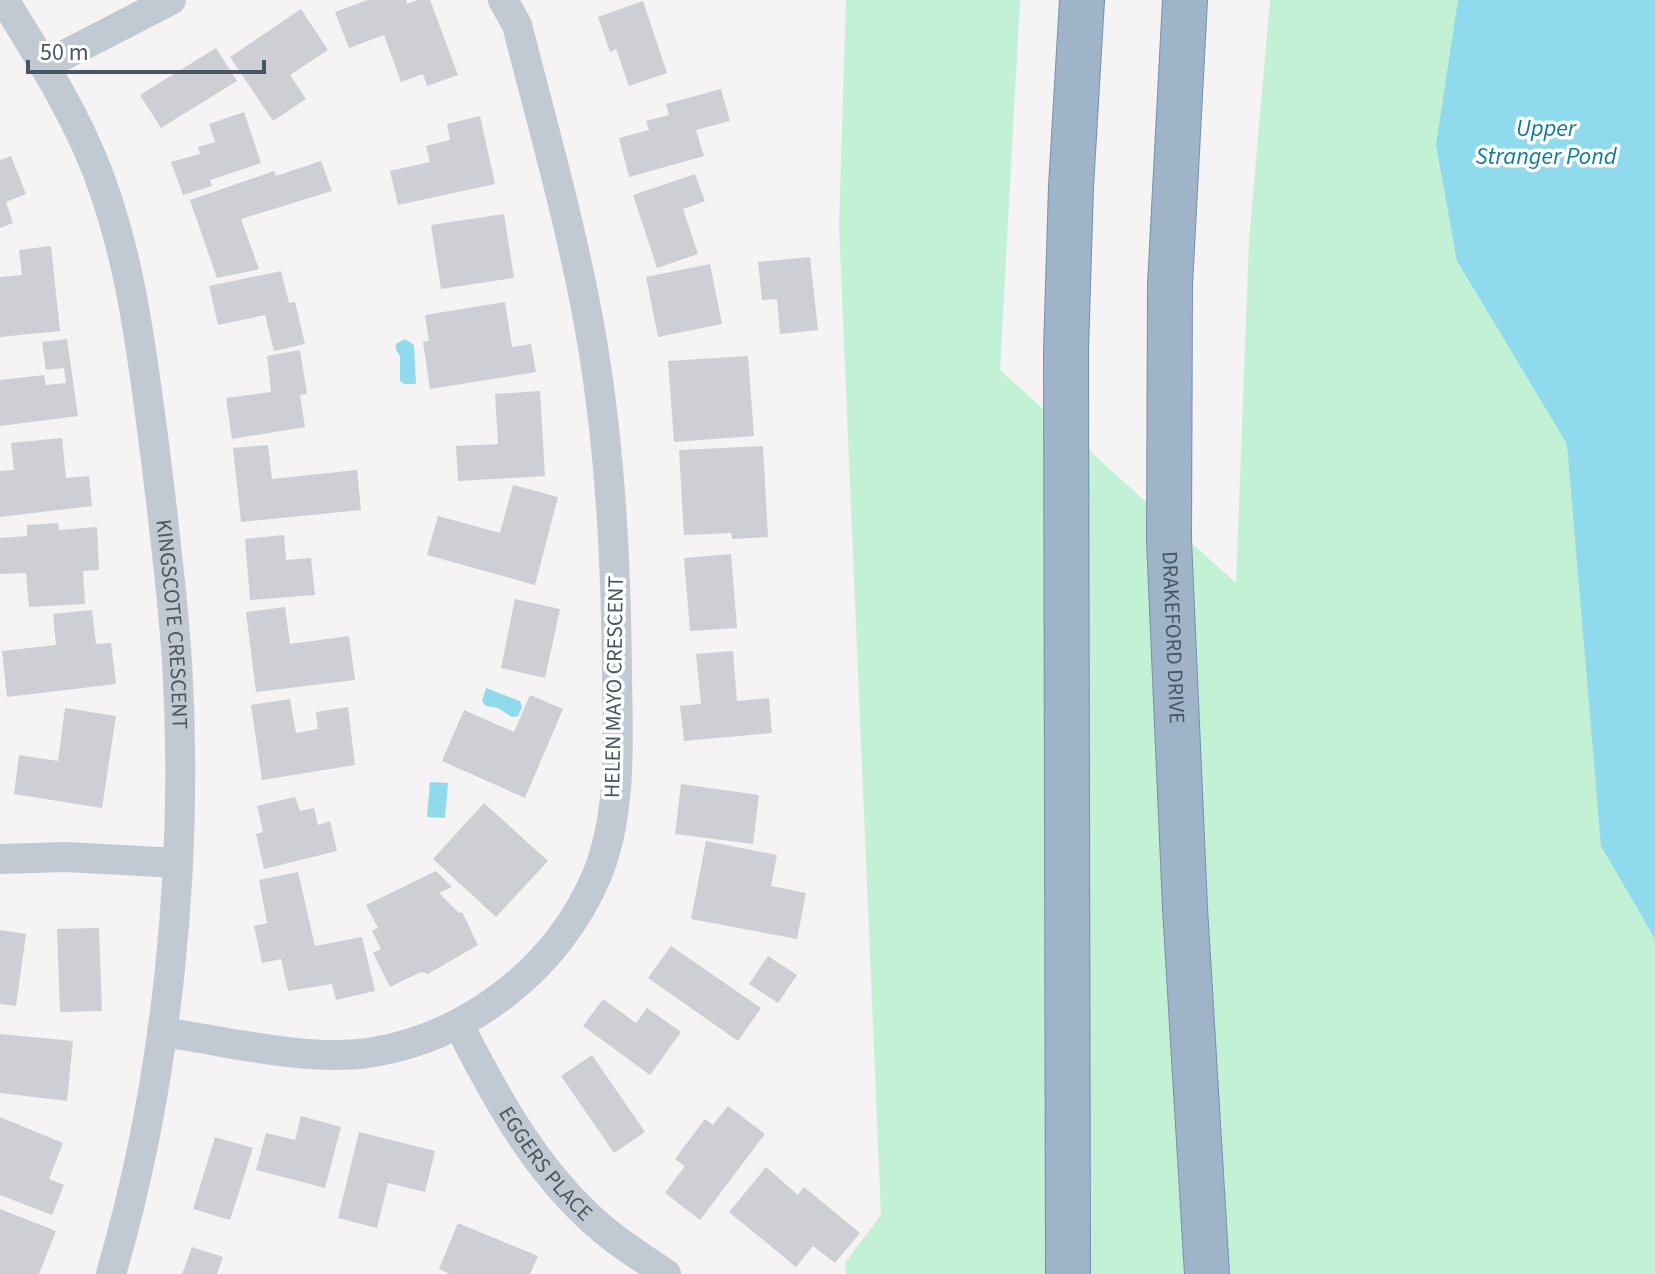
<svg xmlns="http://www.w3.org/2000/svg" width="1655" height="1274" font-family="'Source Sans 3',sans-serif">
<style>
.green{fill:#c3f1d5}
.water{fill:#90daee}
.building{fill:#cdcfd5}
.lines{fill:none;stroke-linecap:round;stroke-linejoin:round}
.trunk-casing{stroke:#7690ad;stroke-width:46}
.minor{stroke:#c1cad2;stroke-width:30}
.trunk{stroke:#9fb4c9;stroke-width:44}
.labels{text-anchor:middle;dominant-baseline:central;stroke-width:7;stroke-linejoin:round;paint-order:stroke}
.street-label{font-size:22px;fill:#4a5661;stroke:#fff}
.water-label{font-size:24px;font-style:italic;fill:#0c7c9b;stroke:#fff}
</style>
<rect width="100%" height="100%" fill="#f5f3f3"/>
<!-- green -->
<path class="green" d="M846 0H1020L1000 370 1236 583 1249 241 1270 0H1655V1274H846L845 1263 881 1215 839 225Z"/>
<!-- water -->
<path class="water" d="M1458 0H1655V939L1601 846 1567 444 1457 261 1436 145Z
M405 339 414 345 416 384H404L400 381V356L396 350V344Z
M486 688 520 701 522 707 518 716 512 717 498 708 486 706 482 701Z
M430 782 448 783 445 818 427 817Z"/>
<!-- building -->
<path class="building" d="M368 0H406L407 4 418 0H430L458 75 427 86 423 74 401 82 384 35 349 48 335 12Z
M643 1 667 73 629 86 616 49 610 52 598 17Z
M301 9 328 50 290 75 306 99 273 121 230 57Z
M216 48 237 81 161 128 140 95Z
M721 89 730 121 696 130 704 156 629 177 619 138 649 130 646 121 669 115 666 104Z
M244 112 261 163 210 180 212 186 183 195 171 162 200 154 198 147 215 142 209 124Z
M480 116 495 184 398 205 390 171 430 162 426 146 450 140 447 124Z
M11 156 26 194 6 202 13 223 0 228V160Z
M321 161 332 191 241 219 259 269 217 278 190 200 274 171 276 176Z
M695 174 705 201 683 209 698 254 657 268 633 195Z
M504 214 514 278 441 289 431 225Z
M51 246 60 331 0 337V277L22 275 19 250Z
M810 257 818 330 780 334 777 299 762 300 758 262Z
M710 264 722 324 658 337 646 277Z
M281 271 289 303 295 302 305 344 274 351 265 315 218 325 209 286Z
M505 302 512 347 531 344 536 372 430 389 423 342 429 341 425 315Z
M67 339 78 416 0 426V380L44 375 46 385 66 383 64 368 46 370 42 342Z
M300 350 307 394 300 395 305 427 232 439 226 398 271 392 267 356Z
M748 356 754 436 674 442 668 361Z
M540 391 545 476 458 481 456 446 498 444 495 394Z
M62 438 66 478 89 476 92 506 0 517V471L14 470 11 443Z
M268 445 272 479 357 470 361 510 241 522 233 448Z
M763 446 768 537 732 539 731 533 684 535 679 450Z
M513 485 558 497 535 585 427 555 438 516 500 533Z
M58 523 59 530 97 527 99 570 83 571 85 604 29 607 26 573 0 574V538L27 536V525Z
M284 535 286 560 311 558 315 595 250 600 245 539Z
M731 554 737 628 690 631 684 558Z
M515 599 560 609 545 678 501 668Z
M285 607 290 644 349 636 355 680 256 692 246 612Z
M92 610 96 644 111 643 116 684 7 697 2 651 56 645 53 614Z
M733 651 737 701 769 698 772 733 684 741 680 706 701 704 696 654Z
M530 695 563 709 525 798 442 761 464 710 514 732Z
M290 699 296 733 318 729 316 712 348 707 355 765 262 780 251 705Z
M65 708 116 716 102 808 14 794 19 755 58 761Z
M681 784 759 795 753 844 675 834Z
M295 797 300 811 314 808 318 825 330 821 337 851 264 869 256 834 263 832 257 806Z
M484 803 548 861 496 917 433 859Z
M706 841 777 855 771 886 806 893 797 939 691 919Z
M436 871 452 887 439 893 459 913 462 912 478 945 428 974 421 972 390 987 373 953 381 949 372 931 378 928 366 905Z
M298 872 315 946 362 937 375 991 336 1000 332 984 288 991 281 959 262 963 254 926 267 923 259 880Z
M99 928 102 1011 60 1012 57 929Z
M0 930 26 934 16 1006 0 1004Z
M671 946 761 1008 738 1041 648 978Z
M768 956 797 975 778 1003 749 984Z
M603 999 636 1023 647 1008 681 1032 650 1075 583 1026Z
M0 1034 73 1041 67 1101 0 1093Z
M592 1055 645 1132 614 1153 561 1076Z
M728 1106 765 1134 700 1220 665 1193 685 1166 675 1159 705 1119 713 1125Z
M301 1116 341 1127 325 1188 256 1170 266 1133 295 1140Z
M0 1117 63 1143 49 1179 64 1185 52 1215 0 1195Z
M359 1132 435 1151 425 1192 388 1183 377 1228 338 1218Z
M215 1137 253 1148 230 1220 193 1209Z
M766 1167 798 1195 804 1187 860 1233 835 1263 813 1246 796 1267 729 1212Z
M0 1209 56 1231 39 1274H0Z
M458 1223 538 1256 530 1274H450L439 1269Z
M192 1247 223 1257 217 1274H182Z"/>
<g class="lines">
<!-- trunk casing -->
<g class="trunk-casing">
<g id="trunk">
<path id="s3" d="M1185 0 1170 285 1169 540 1185 908 1207 1274"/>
<path d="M1068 1274 1066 351 1071 187 1082 0"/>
</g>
</g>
<!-- minor -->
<g class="minor">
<path id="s1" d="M4 0C34 48 65 97 88 149 129 242 141 345 154 444 163 516 172 588 177 661 189 863 168 1079 111 1274"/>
<path d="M45 65 171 0"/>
<path d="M0 859 66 857 178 863"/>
<path id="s2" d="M459 1025C499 1104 543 1184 615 1239 631 1251 649 1262 666 1274"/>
<path d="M162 1032C227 1041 310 1063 374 1052 472 1035 558 967 597 875 622 814 618 741 617 677 616 566 611 456 593 347 575 238 544 131 517 25L503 0"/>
</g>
<!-- trunk -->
<use href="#trunk" class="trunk"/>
</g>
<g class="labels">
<!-- street labels -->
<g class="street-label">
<text stroke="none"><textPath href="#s1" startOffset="656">KINGSCOTE CRESCENT</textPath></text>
<text stroke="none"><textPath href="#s3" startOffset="638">DRAKEFORD DRIVE</textPath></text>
<text transform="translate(614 687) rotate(-89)">HELEN MAYO CRESCENT</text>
<text stroke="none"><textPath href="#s2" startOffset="164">EGGERS PLACE</textPath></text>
</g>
<!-- water labels -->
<g class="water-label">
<text x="1546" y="128">Upper<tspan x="1546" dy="28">Stranger Pond</tspan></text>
</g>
</g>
<!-- scale -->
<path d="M28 60v12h236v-12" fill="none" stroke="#4a5661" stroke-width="4"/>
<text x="40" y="60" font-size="24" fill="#4a5661" stroke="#ffffff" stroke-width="6" paint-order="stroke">50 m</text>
</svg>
